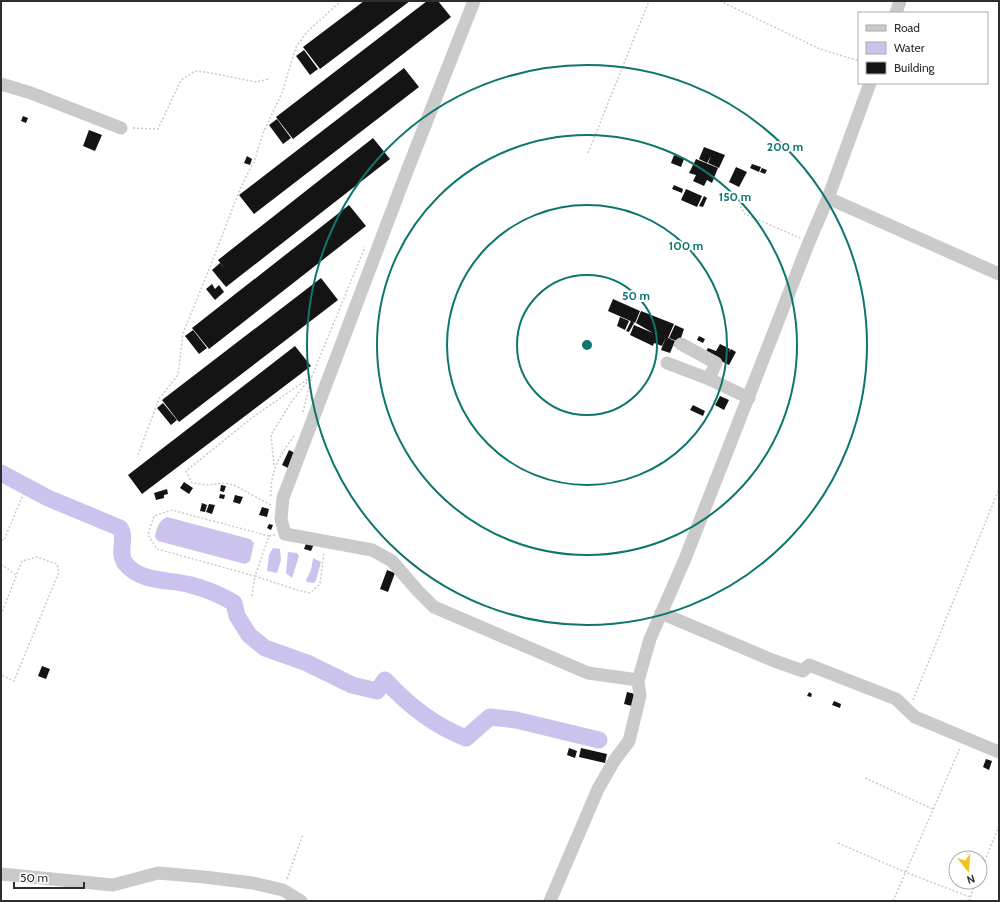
<svg xmlns="http://www.w3.org/2000/svg" width="1000" height="902" font-family="Cabin,sans-serif">
<style>
.water{fill:#ccc2ee}
.lines{fill:none;stroke-linecap:round;stroke-linejoin:round}
.river{stroke:#ccc2ee;stroke-width:17}
.building{fill:#141414}
.path{stroke:#cacaca;stroke-width:1.5;stroke-dasharray:2 2;stroke-linecap:butt}
.minor{stroke:#cacaca;stroke-width:13}
.ring{fill:none;stroke:#0f766e;stroke-width:2}
.centre{fill:#0f766e;stroke:#fff;stroke-width:2}
.ring-label{font-size:12px;text-anchor:middle;font-weight:bold;fill:#0f766e;stroke:#fff;stroke-width:4;stroke-linejoin:round;paint-order:stroke}
</style>
<rect width="100%" height="100%" fill="#fff"/>
<!-- water -->
<path class="water" d="M167 517 250 539 254 543 250 561 245 564 158 541 155 537C156 529 159 520 167 517Z
M273 548 280 549 281 560 277 573 267 571 269 555Z
M288 552 297 553 299 556 292 578 286 573Z
M313 558 321 562 316 580 314 583 307 582 306 580 311 570Z"/>
<g class="lines">
<!-- river -->
<path class="river" d="M1 473 48 498 120 528C127 538 117 551 125 563 140 583 170 579 191 585 206 589 221 595 234 603L237 616 249 635 265 648 307 663 352 685 377 691 385 680C407 704 435 726 466 738L490 717 516 720 599 740"/>
</g>
<!-- building -->
<path class="building" d="M364 1H410L320 69 303 47Z
M427 1H438L451 17 293 139 276 117Z
M304 50 318 69 310 75 296 56Z
M404 68 419 87 254 214 239 195Z
M23 116 28 118 26 123 21 121Z
M277 119 291 138 283 144 269 125Z
M89 130 102 135 95 151 83 146Z
M373 138 390 159 226 287 212 270 220 263 227 272 218 260Z
M704 147 725 155 719 168 708 163 711 156 707 163 699 159Z
M674 155 684 159 681 167 671 163Z
M247 156 252 159 250 165 244 163Z
M696 159 718 168 712 183 707 180 704 186 693 181 696 175 689 173Z
M752 164 761 167 759 172 750 168Z
M736 167 747 172 739 187 729 182Z
M762 168 767 170 765 174 760 172Z
M674 185 683 189 682 193 672 189Z
M686 189 702 196 697 207 681 200Z
M704 196 707 198 703 207 699 206Z
M349 205 366 226 209 349 192 328Z
M321 278 338 300 179 422 162 400Z
M212 284 215 289 219 285 224 292 215 300 206 289Z
M613 299 640 311 635 323 608 311Z
M641 311 674 324 668 338 675 341 670 353 661 350 666 337 662 346 654 343 653 346 630 335 634 325 653 333 636 323Z
M620 317 629 321 625 330 617 326Z
M631 321 634 323 629 332 626 331Z
M675 325 684 329 678 347 674 346 677 341 669 338Z
M193 330 207 348 199 354 185 336Z
M699 336 705 339 703 343 697 340Z
M720 344 730 349 729 352 731 349 736 352 729 365 705 353 708 348 716 351Z
M295 346 311 366 142 494 128 475Z
M720 396 729 400 724 410 715 405Z
M163 403 177 420 171 425 157 408Z
M693 405 705 411 703 416 690 410Z
M289 450 297 454 290 469 282 465Z
M184 482 193 488 189 494 180 488Z
M221 485 226 486 224 492 220 491Z
M167 489 168 494 164 495V498L156 500 154 493Z
M220 494 225 495 224 499 219 498Z
M235 495 243 497 240 504 233 502Z
M202 503 207 505 205 512 200 511Z
M209 504 215 505 212 514 206 512Z
M262 507 269 509 267 517 259 515Z
M269 524 273 525 271 530 267 528Z
M307 541 314 544 311 551 304 549Z
M387 570 395 573 388 592 380 589Z
M42 666 50 669 46 679 38 676Z
M627 692 635 694 632 706 624 704Z
M809 692 812 694 811 697 807 696Z
M834 701 841 704 840 708 832 705Z
M569 748 577 751 575 758 567 755Z
M581 748 607 754 605 763 579 757Z
M986 759 992 761 989 770 983 767Z"/>
<g class="lines">
<!-- path -->
<path class="path" d="M720 1 820 49 859 61
M133 128 158 129 181 80 195 71 206 72 256 82 269 79
M588 153 649 1
M741 198V208L745 214 800 238
M303 412 312 376 365 247
M138 455 159 399 178 375 183 333 210 267 240 189 255 159 263 133 282 93 296 47 307 32 341 1
M271 496C270 471 280 455 294 436
M271 505 234 485 225 483 208 485 192 483 186 471 253 417 312 376 292 401 271 435 274 465
M269 536 172 510 154 516 148 535 157 549 255 576 269 536 275 535
M1 540H4L25 490
M1 564 16 575
M252 596 255 576 297 590 310 593 320 584 324 553
M1 615 22 561 37 557 57 564 59 572 14 681 1 675
M913 700 999 489
M865 778 933 809
M838 843 905 872 970 897
M980 872 999 826
M287 879 303 834
M893 901 960 748
M969 901 976 882"/>
<!-- minor -->
<path class="minor" d="M474 1 407 171 283 498 281 519 285 534 372 550 392 561 417 590 434 607 588 673 631 679 638 681
M896 13 900 1
M1 84 31 93 121 128
M828 198 999 274
M681 344 716 363 709 379
M667 363 709 379 749 398
M661 613 772 660 803 671 809 665 896 699 915 717 999 752
M1 874 113 885 158 873 204 877 253 883 283 890 301 901
M550 901 598 789 614 761 629 741 640 696 638 681 650 639 685 559 809 242 828 198 870 83"/>
</g>
<!-- distance rings -->
<g class="ring">
<circle cx="587" cy="345" r="70"/>
<circle cx="587" cy="345" r="140"/>
<circle cx="587" cy="345" r="210"/>
<circle cx="587" cy="345" r="280"/>
</g>
<circle cx="587" cy="345" r="6" class="centre"/>
<g class="ring-label">
<text x="785" y="151">200 m</text>
<text x="735" y="201">150 m</text>
<text x="686" y="250">100 m</text>
<text x="636" y="300">50 m</text>
</g>
<!-- border -->
<rect width="1000" height="902" fill="none" stroke="#2d2d2d" stroke-width="4"/>
<!-- legend -->
<rect x="858" y="12" width="130" height="72" fill="#ffffff" stroke="#ababab"/>
<rect x="866" y="25" width="20" height="6" fill="#cacaca" stroke="#ababab"/>
<text x="894" y="32" font-size="12" fill="#2d2d2d">Road</text>
<rect x="866" y="42" width="20" height="12" fill="#ccc2ee" stroke="#ababab"/>
<text x="894" y="52" font-size="12" fill="#2d2d2d">Water</text>
<rect x="866" y="62" width="20" height="12" fill="#141414" stroke="#ababab"/>
<text x="894" y="72" font-size="12" fill="#2d2d2d">Building</text>
<!-- north arrow -->
<g transform="translate(968 870) rotate(163)"><circle r="19" fill="#ffffff" stroke="#ababab"/>
<path d="M0-3L7 15L0 10L-7 15Z" fill="#f5c21d"/>
<text y="-6" font-size="11" font-weight="bold" text-anchor="middle" fill="#2d2d2d">N</text>
</g>
<!-- scale -->
<path d="M14 882v6h70v-6" fill="none" stroke="#2d2d2d" stroke-width="2"/>
<text x="20" y="882" font-size="12" fill="#2d2d2d" stroke="#ffffff" stroke-width="3" paint-order="stroke">50 m</text>
</svg>
